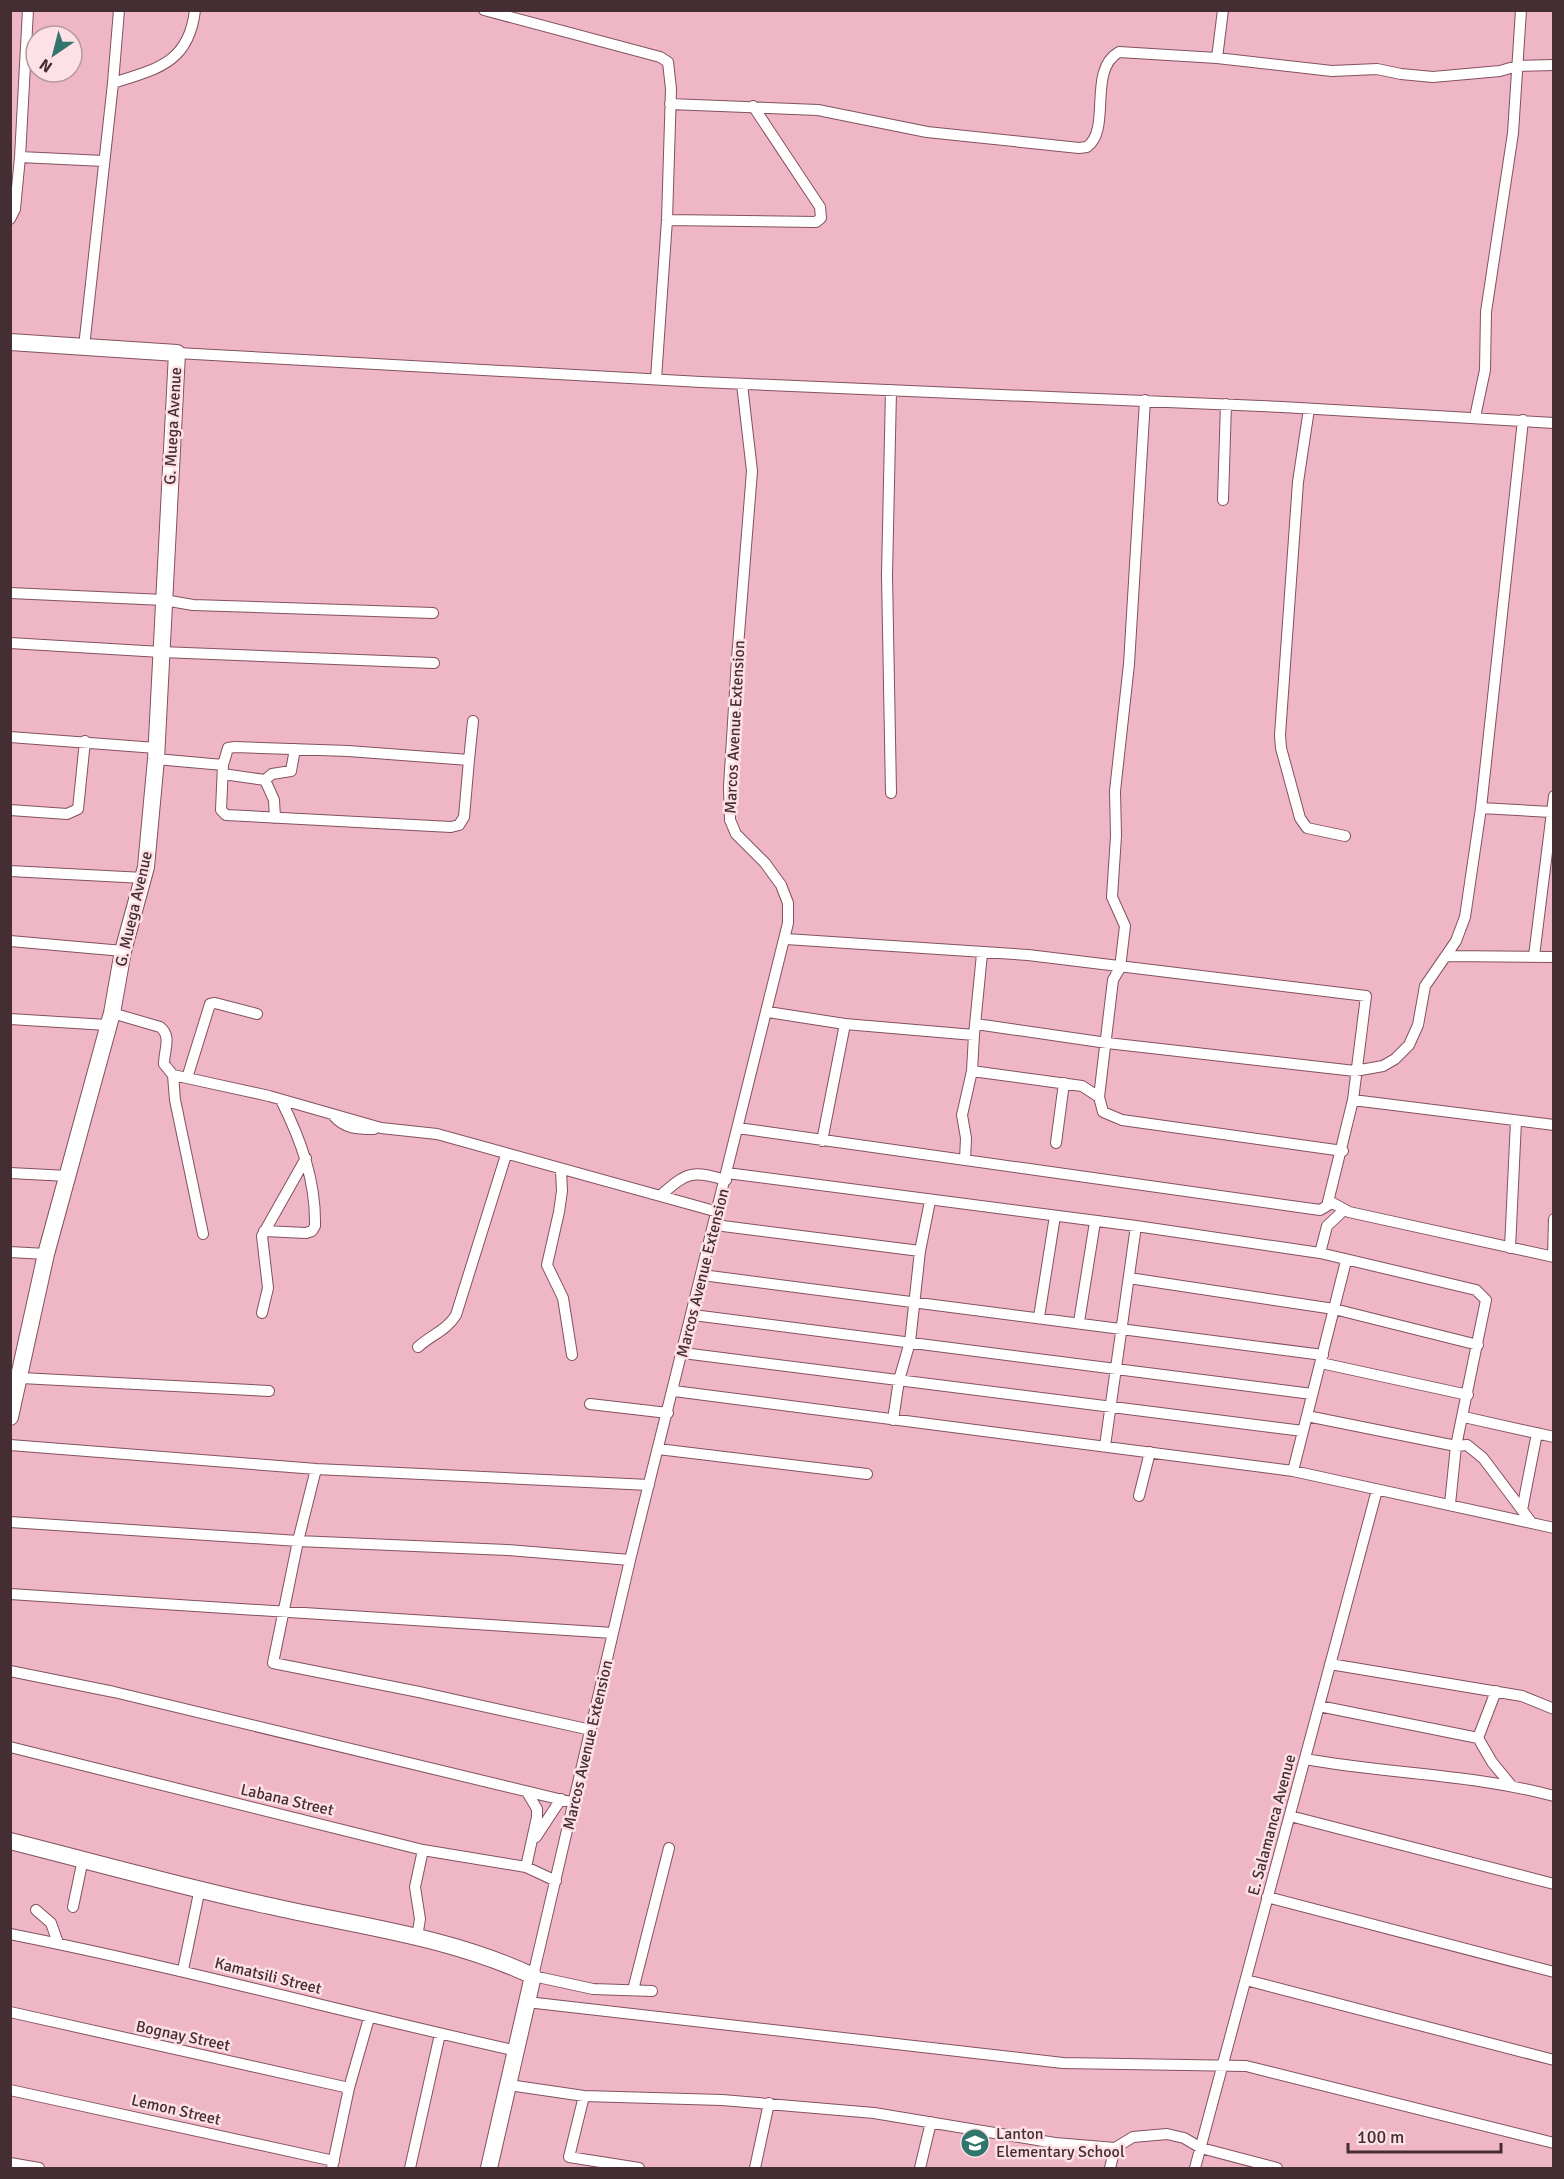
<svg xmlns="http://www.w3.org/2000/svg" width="1564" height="2179" font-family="Signika,sans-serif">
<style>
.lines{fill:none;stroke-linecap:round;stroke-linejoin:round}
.street-casing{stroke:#83515f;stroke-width:12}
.secondary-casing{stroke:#83515f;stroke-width:18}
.street{stroke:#fff;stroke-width:10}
.secondary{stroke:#fff;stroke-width:16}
.labels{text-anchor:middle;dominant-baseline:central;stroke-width:5;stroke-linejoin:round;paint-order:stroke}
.street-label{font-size:16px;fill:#442e34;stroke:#fee0e7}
.poi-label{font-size:16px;fill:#442e34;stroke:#fee0e7;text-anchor:start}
</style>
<rect width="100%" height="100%" fill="#efb7c5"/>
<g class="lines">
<!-- street casing -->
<g class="street-casing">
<path id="street" d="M484 10 660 57 668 62 671 89 667 220 656 379
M1217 58 1223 10
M113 83 119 10
M670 104 818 110 927 132 1079 148 1087 147C1112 129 1087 70 1119 52L1217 58 1332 71 1377 69 1401 74 1433 77 1500 71 1517 66 1554 65
M20 157 104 161
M10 219 15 209 20 157 28 10
M667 220 816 222 821 218 820 207 753 106
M84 347 113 83C157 69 189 63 195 10
M177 353 701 382 1282 407 1554 423
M891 390 887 575 891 793
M1145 400 1129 664 1115 791 1116 836 1112 897 1125 926 1120 968 1113 980 1099 1097 1103 1112 1122 1120 1343 1151
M1309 409 1298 482 1280 735 1281 748 1300 818 1307 828 1345 836
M1475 417 1485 370 1486 312 1513 133 1521 10
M1223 500 1226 404
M10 593 164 600 193 605 433 613
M10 643 161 652 434 663
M10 737 156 748
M156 759 223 765 228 748 235 747 348 751 469 760 464 817 459 825 451 827 226 815 221 810 223 765
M469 760 473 721
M223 774 265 780
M1481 808 1551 812
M10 810 67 814 78 809 85 741
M275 818 274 800 265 780 272 774 291 771 295 749
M10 871 144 878
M10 941 123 951
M1447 956 1554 957
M1534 956 1554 796
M768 1012 845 1024 974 1035 982 954
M112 1013 160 1027C172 1036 164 1050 164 1064L173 1075 187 1078 210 1004 215 1003 257 1014
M10 1019 107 1025
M976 1024 1107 1043 1355 1071 1383 1066 1395 1059 1409 1045 1418 1025 1425 986 1456 941 1465 917 1481 808 1523 420
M974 1035 972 1071 1082 1086 1099 1097
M173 1075 175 1100 203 1234
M187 1078 269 1096 381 1128 437 1134 718 1212
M1353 1100 1554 1125
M334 1116C345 1129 358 1129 374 1129
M738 1128 1320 1210 1327 1206 1353 1100 1366 996 1028 955 786 939
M822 1141 845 1024
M1056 1143 1064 1083
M965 1160 966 1138 962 1115 972 1071
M561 1170 562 1191 559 1212 547 1265 563 1298 572 1355
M10 1173 68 1176
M727 1173 1136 1226 1320 1253 1476 1290 1486 1300 1456 1446 1450 1504
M661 1195C687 1172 692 1170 726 1180
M1329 1201 1349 1212 1554 1257
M715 1225 920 1251
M264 1231 306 1233 312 1231 315 1226C316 1181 301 1140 281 1100
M1510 1248 1516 1121
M10 1252 46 1254
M1320 1253 1327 1226 1344 1210
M1553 1257 1554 1219
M702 1275 1323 1355
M1129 1278 1334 1309 1478 1345
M262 1313 268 1288 262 1236 306 1158
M693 1315 1312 1394
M1039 1317 1055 1216
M1079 1322 1095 1222
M418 1347C431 1335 447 1330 456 1315L506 1155
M683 1353 1303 1431
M1321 1363 1468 1395
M21 1378 269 1391
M674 1391 1293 1471 1554 1528
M590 1404 668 1413
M1307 1416 1456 1446 1467 1445 1483 1458 1531 1522
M1464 1417 1554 1437
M893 1420 899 1380 910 1342 920 1251 930 1201
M10 1445 316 1469 649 1485
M1105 1446 1136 1226
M658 1449 867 1474
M316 1469 298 1541 273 1663 419 1692 591 1730
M1293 1471 1346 1261
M1139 1496 1150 1452
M1522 1510 1537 1433
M10 1522 298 1541 507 1550 630 1560
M10 1594 613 1633
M1330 1664 1522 1696 1554 1709
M10 1671 114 1692 575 1803
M1496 1691 1478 1738 1492 1762 1510 1784
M1319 1706 1478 1738
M10 1747 423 1850 526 1867 556 1881
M1305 1759C1388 1774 1473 1774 1554 1796
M1290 1816 1554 1884
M536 1837 561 1799
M526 1867 537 1817V1809L527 1792
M1267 1897 1554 1972
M73 1907 83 1859
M36 1910 51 1923 58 1943
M10 1934C181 1968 347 2013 517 2051
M417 1937 420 1919 415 1887 423 1850
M183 1970 200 1888
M1246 1980 1554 2060
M633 1990 669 1848
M652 1991 593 1989 533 1976 630 1560 788 923V903L781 885 765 863 736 834 730 820 729 787 737 659 752 471 742 384
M527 2002 1063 2063 1246 2066 1554 2143
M10 2012 349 2088
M509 2085 584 2096 722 2100 874 2113 1055 2143 1115 2148 1133 2137 1167 2134 1184 2138 1201 2148 1277 2168
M10 2090 334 2161
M584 2096 569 2157 639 2168
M10 2163 39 2168
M332 2168 349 2088 369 2018
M410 2168 440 2034
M755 2168 769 2103
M920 2168 931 2122
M1110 2168 1115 2148
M1195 2168 1377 1490"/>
</g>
<!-- secondary casing -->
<g class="secondary-casing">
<path id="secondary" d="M10 342 177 353 156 759 146 867 123 951 112 1013 46 1254 10 1417
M10 1841C97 1863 183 1887 270 1906 358 1926 451 1937 533 1976L489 2168"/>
</g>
<!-- street -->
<use href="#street" class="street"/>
<!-- secondary -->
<use href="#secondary" class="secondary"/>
</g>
<!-- icons -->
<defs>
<g id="school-disc" transform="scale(1.5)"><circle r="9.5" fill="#30766c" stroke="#fee0e7"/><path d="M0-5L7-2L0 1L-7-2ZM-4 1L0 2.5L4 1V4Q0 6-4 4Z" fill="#fff"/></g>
</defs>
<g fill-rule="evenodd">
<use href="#school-disc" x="975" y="2143"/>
</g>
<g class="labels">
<!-- street labels -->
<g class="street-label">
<text transform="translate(173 426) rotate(-87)">G. Muega Avenue</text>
<text transform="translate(735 727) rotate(-87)">Marcos Avenue Extension</text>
<text transform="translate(134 909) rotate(-77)">G. Muega Avenue</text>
<text transform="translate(703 1273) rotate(-76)">Marcos Avenue Extension</text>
<text transform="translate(588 1745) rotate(-77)">Marcos Avenue Extension</text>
<text transform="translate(287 1800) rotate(13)">Labana Street</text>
<text transform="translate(1272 1825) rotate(-75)">E. Salamanca Avenue</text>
<text transform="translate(268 1976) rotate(14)">Kamatsili Street</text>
<text transform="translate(183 2036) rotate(12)">Bognay Street</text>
<text transform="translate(176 2110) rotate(13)">Lemon Street</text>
</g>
<!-- poi labels -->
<g class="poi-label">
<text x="996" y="2134">Lanton<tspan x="996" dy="18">Elementary School</tspan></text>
</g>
</g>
<!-- border -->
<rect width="1564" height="2179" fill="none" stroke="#442e34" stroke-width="24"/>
<!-- north arrow -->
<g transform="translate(54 54) rotate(215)"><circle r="28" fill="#fee0e7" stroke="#b4999f" stroke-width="1.5"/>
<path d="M0-4.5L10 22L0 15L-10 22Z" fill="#30766c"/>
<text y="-9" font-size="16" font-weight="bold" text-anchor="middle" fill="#442e34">N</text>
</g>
<!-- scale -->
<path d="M1348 2143v9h153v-9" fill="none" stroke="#442e34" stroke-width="3"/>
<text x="1357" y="2143" font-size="18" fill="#442e34" stroke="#fee0e7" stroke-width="4.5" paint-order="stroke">100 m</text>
</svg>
